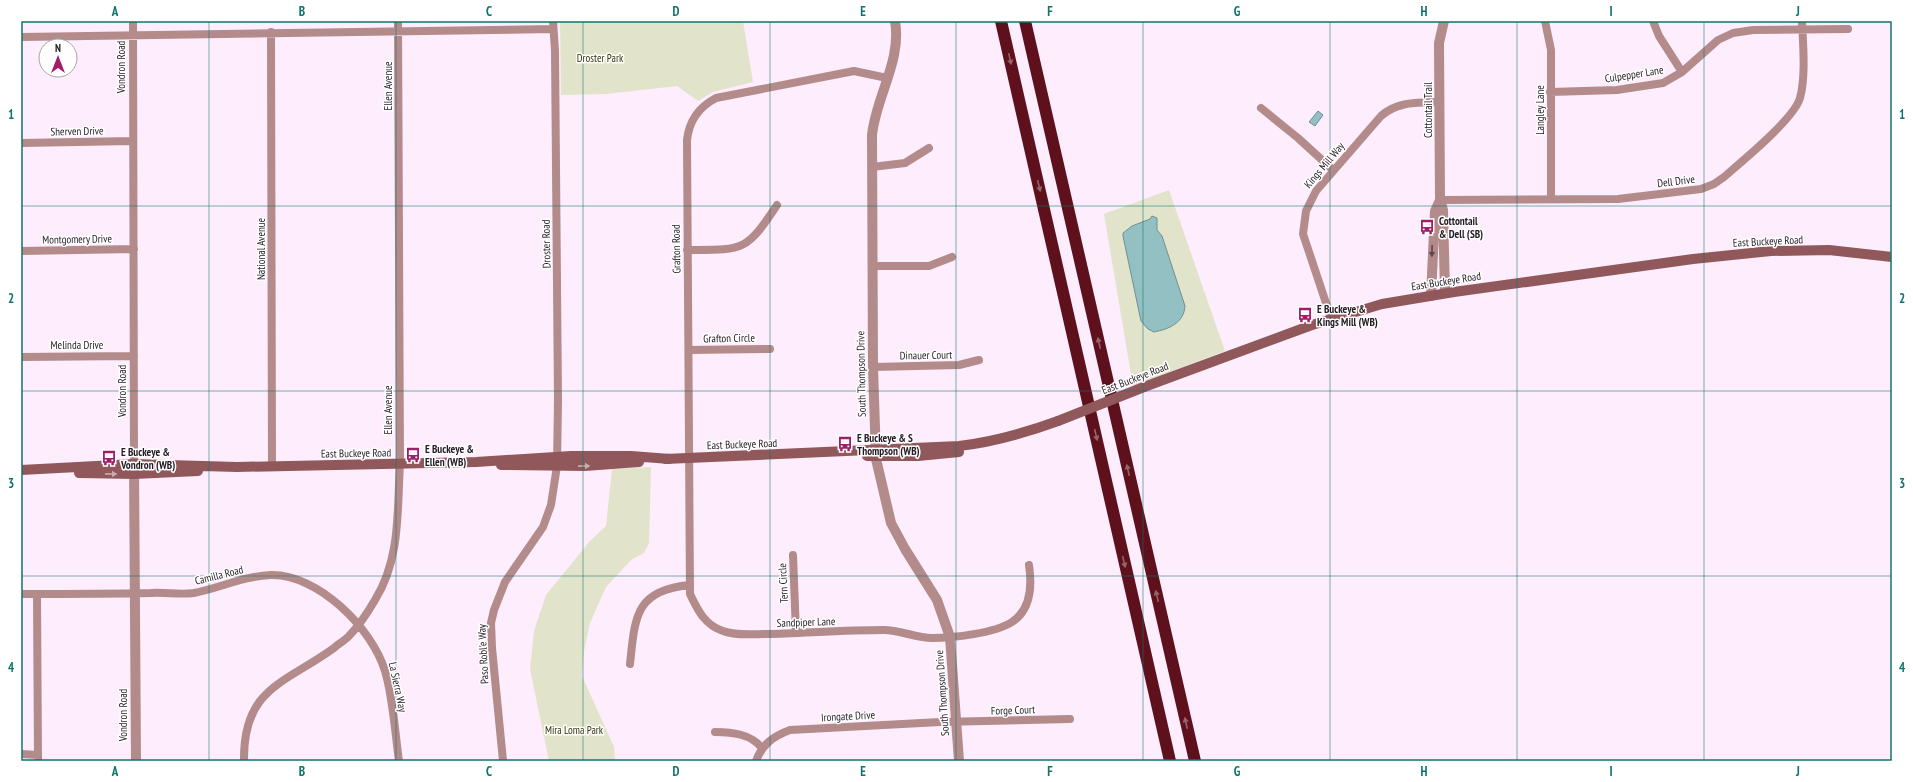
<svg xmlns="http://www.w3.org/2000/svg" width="1913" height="782" font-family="'PT Sans Narrow',sans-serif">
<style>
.green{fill:#e1e4ca}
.water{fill:#92c0c3;stroke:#718e93}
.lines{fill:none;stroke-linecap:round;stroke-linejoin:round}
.minor{stroke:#b38b8b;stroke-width:8}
.tertiary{stroke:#b38b8b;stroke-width:10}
.secondary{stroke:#90585b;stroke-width:10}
.motorway{stroke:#5e111d;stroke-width:12}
.secondary-bridge{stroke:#90585b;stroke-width:10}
.oneway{fill:#96646c}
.oneway2{fill:#5d484d}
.oneway3{fill:#c8acad}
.grid{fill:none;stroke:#0f766e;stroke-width:1;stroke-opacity:0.55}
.labels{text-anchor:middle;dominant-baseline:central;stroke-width:3;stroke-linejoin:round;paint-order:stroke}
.park-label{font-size:11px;fill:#333508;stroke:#fff}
.street-label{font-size:11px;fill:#241b24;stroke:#fff}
.poi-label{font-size:11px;font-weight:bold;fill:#241b24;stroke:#fff;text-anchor:start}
.neatline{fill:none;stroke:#0f766e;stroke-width:1.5}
.grid-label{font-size:13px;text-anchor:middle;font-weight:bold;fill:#0f766e}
</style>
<rect width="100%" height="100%" fill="#fdedfd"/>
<!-- green -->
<path class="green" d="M560 21H743L753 82 713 92 698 101 677 86 606 94 561 95Z
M1169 190 1225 351 1133 386 1104 214Z
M651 467 649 543 644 553 631 560 606 587 590 623 584 651 582 676 614 747 615 761H549L530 669 534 631 546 595 590 541 606 526 612 469Z"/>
<!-- water -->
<path class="water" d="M1318 111 1323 115 1315 126 1309 122Z
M1152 216 1157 218V230L1162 236 1185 306C1184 323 1169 329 1154 332L1148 329 1141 321 1123 236V233L1132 226 1150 219Z"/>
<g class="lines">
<!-- minor -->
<path class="minor" d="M133 21 134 464
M1545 21 1551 50V199
M1653 21 1659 36 1682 72
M271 32 272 466
M21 37 553 29
M887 78 854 71 716 98C699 107 689 121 687 140L690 594C698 611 705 625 723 631 736 636 753 634 766 634 805 633 845 630 884 630 900 630 916 638 932 638 953 638 995 633 1012 622 1032 609 1032 585 1029 565
M1550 92 1617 90 1663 83 1682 72 1718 40 1733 33 1753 30 1848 29
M1261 108 1298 138 1333 170
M21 143 133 141
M872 167 905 163 929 148
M1440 200 1618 199 1701 189 1714 184 1724 177C1742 161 1794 119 1800 98 1806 76 1803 44 1802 21
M687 250C743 250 746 252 777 205
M21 251 134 249
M872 266H929L952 257
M1331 318 1303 234 1306 211 1316 191 1381 116C1398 101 1417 103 1440 102
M689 350 770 349
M21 357 134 356
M873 367 959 365 979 360
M793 555 796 633
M21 594C64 594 108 594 151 593 165 592 180 595 194 593 220 588 244 576 271 575 318 574 372 628 385 671 393 697 395 733 399 761
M37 594 38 761
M630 664C635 617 635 590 690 585
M715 732C732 732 751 734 762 748
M21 754 38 755
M244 761C243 688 284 684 334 648 338 644 344 641 348 637 359 626 368 612 375 600 401 558 397 510 400 464L398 21
M503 761 492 648 491 623 494 610 505 582 543 527 551 505 557 466 558 400 555 51 553 21
M756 761C762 744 774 736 790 730L940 722 1070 719"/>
<!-- tertiary -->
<path class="tertiary" d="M895 21C902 61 876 96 872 135L873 367 876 459 891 523 905 549 937 600 950 637 959 761
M1444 21 1439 43 1440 200 1443 210 1445 293
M1431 296 1435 211 1440 200
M134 465 136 761"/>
<!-- secondary -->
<path class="secondary" d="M1144 387 1312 325 1382 304 1454 292 1693 259 1771 251 1829 250 1892 257
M867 456H918L959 452
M665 459 959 446C994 442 1025 433 1058 421
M501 465 585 466 639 462
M21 470 134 464 237 467 476 462 571 456H631L670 459
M79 473 134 474 198 471"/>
<!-- motorway -->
<path class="motorway" d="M1001 21 1170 761
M1025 21 1195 761"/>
<!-- secondary-bridge -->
<path class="secondary-bridge" d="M1058 421 1144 387"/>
</g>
<!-- one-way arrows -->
<defs><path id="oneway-solid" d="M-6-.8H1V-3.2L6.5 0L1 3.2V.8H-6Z"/></defs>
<g class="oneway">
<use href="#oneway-solid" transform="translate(1010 59) rotate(77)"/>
<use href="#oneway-solid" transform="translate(1039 186) rotate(77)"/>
<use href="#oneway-solid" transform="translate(1099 343) rotate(-103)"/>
<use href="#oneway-solid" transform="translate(1096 435) rotate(77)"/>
<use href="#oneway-solid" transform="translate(1128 470) rotate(-103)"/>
<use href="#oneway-solid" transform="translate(1124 562) rotate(77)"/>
<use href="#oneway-solid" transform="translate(1157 596) rotate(-103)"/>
<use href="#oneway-solid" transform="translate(1186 723) rotate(-103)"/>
</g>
<use class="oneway2" href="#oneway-solid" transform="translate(1432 251) rotate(91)"/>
<g class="oneway3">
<use href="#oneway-solid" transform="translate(584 466) rotate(-1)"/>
<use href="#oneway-solid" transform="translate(111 474) rotate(1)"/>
</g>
<!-- grid -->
<path class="grid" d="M209 21V761M396 21V761M583 21V761M770 21V761M956 21V761M1143 21V761M1330 21V761M1517 21V761M1704 21V761M21 206H1892M21 391H1892M21 576H1892"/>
<!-- icons -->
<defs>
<g id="bus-bare" transform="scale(1.2)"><path d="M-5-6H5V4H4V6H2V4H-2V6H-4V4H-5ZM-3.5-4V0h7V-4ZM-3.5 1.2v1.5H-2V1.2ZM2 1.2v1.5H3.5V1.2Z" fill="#a31c67" stroke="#fff" stroke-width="2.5" paint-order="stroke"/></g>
</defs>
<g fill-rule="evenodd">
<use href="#bus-bare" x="1427" y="227"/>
<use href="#bus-bare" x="1305" y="315"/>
<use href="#bus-bare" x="845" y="444"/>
<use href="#bus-bare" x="413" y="455"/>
<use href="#bus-bare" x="109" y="458"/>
</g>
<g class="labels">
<!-- park labels -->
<g class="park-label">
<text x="600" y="58">Droster Park</text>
<text x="574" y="730">Mira Loma Park</text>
</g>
<!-- street labels -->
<g class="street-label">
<text transform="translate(121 67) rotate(-90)">Vondron Road</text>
<text transform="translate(1634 74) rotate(-9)">Culpepper Lane</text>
<text transform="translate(388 86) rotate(-90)">Ellen Avenue</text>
<text transform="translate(1428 110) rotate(-90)">Cottontail Trail</text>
<text transform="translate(1540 110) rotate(-90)">Langley Lane</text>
<text transform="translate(77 131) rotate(-1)">Sherven Drive</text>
<text transform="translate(1324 165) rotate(-50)">Kings Mill Way</text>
<text transform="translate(1676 181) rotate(-7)">Dell Drive</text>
<text transform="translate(77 239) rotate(-1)">Montgomery Drive</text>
<text transform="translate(1768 241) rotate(-3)">East Buckeye Road</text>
<text transform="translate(546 244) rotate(-91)">Droster Road</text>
<text transform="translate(261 249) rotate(-90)">National Avenue</text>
<text transform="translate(676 249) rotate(-91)">Grafton Road</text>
<text transform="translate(1446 281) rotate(-9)">East Buckeye Road</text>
<text transform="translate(729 338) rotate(-1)">Grafton Circle</text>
<text x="77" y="345">Melinda Drive</text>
<text transform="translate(926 355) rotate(-1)">Dinauer Court</text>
<text transform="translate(861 374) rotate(-91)">South Thompson Drive</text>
<text transform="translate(1135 378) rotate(-21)">East Buckeye Road</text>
<text transform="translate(122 391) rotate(-90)">Vondron Road</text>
<text transform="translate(388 410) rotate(-90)">Ellen Avenue</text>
<text transform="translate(742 444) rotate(-2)">East Buckeye Road</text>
<text transform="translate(356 453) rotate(-1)">East Buckeye Road</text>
<text transform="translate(219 575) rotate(-14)">Camilla Road</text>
<text transform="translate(783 583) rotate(-93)">Tern Circle</text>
<text transform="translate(806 622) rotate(-2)">Sandpiper Lane</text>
<text transform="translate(483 654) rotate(-93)">Paso Robl'e Way</text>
<text transform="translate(398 687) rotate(78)">La Sierra Way</text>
<text transform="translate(942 693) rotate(-94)">South Thompson Drive</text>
<text transform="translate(1013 710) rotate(-2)">Forge Court</text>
<text transform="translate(123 715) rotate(-90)">Vondron Road</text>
<text transform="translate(848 716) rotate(-3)">Irongate Drive</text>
</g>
<!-- poi labels -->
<g class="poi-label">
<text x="1439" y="221">Cottontail<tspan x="1439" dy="13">&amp; Dell (SB)</tspan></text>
<text x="1317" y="309">E Buckeye &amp;<tspan x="1317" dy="13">Kings Mill (WB)</tspan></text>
<text x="857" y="438">E Buckeye &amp; S<tspan x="857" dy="13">Thompson (WB)</tspan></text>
<text x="425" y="449">E Buckeye &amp;<tspan x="425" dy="13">Ellen (WB)</tspan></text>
<text x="121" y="452">E Buckeye &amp;<tspan x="121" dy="13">Vondron (WB)</tspan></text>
</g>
</g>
<!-- border -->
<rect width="1913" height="782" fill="none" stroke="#ffffff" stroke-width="44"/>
<!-- north arrow -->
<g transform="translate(58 58)"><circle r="19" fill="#ffffff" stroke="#a7a4a7"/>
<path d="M0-3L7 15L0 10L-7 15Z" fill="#a31c67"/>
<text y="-6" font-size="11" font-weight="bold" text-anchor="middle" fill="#241b24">N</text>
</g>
<rect x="22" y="22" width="1869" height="738" class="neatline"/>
<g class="grid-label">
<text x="115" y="16">A</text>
<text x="302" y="16">B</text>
<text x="489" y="16">C</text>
<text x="676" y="16">D</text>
<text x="863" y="16">E</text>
<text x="1050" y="16">F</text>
<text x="1237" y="16">G</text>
<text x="1424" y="16">H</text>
<text x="1611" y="16">I</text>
<text x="1798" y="16">J</text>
<text x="11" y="119">1</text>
<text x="1902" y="119">1</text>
<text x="11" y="303">2</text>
<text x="1902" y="303">2</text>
<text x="11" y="488">3</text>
<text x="1902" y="488">3</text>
<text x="11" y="672">4</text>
<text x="1902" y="672">4</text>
<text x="115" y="776">A</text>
<text x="302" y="776">B</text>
<text x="489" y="776">C</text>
<text x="676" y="776">D</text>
<text x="863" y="776">E</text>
<text x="1050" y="776">F</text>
<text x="1237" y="776">G</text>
<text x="1424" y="776">H</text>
<text x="1611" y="776">I</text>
<text x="1798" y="776">J</text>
</g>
</svg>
